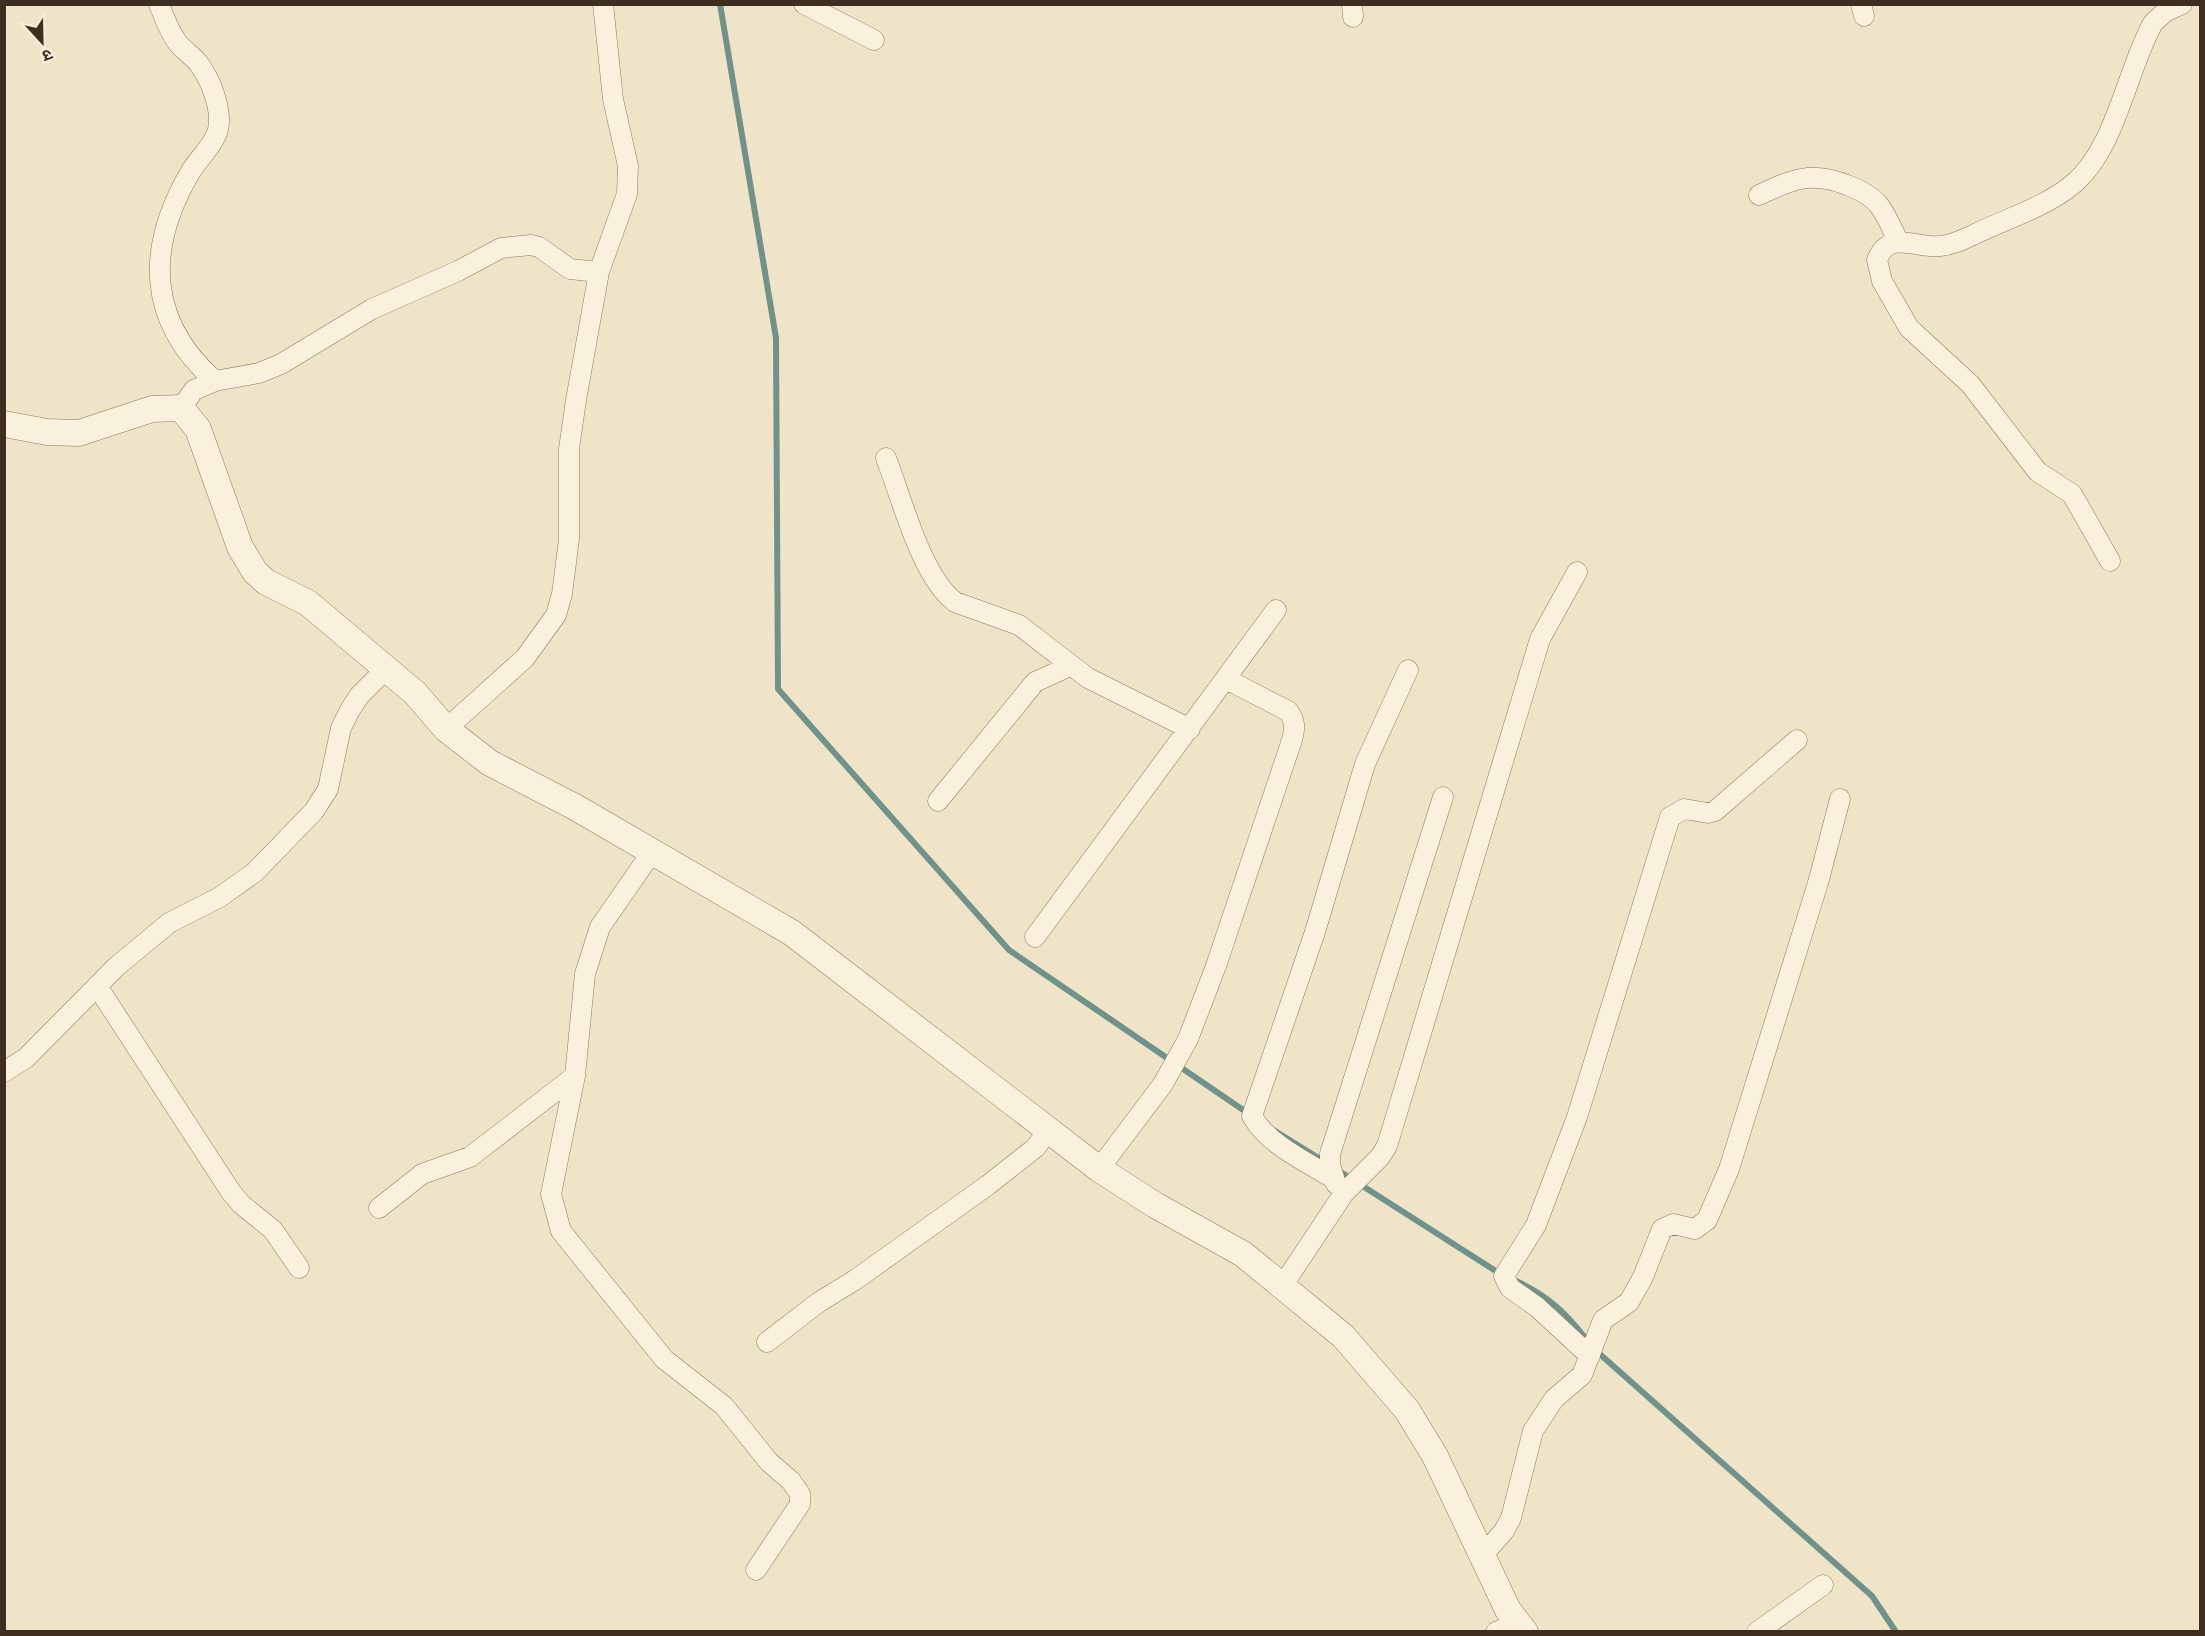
<svg xmlns="http://www.w3.org/2000/svg" width="2205" height="1636" font-family="'IBM Plex Serif','Noto Sans Devanagari',serif">
<style>
.lines{fill:none;stroke-linecap:round;stroke-linejoin:round}
.stream{stroke:#6f938a;stroke-width:6}
.minor-casing{stroke:#8d765c;stroke-width:21}
.tertiary-casing{stroke:#8d765c;stroke-width:27}
.minor{stroke:#faf1dc;stroke-width:20}
.tertiary{stroke:#faf1dc;stroke-width:26}
</style>
<rect width="100%" height="100%" fill="#f0e4c8"/>
<g class="lines">
<!-- stream -->
<path class="stream" d="M720 4 776 338 778 689 1009 950 1249 1114
M1275 1131 1325 1162
M1336 1169 1502 1275
M1512 1279C1550 1296 1568 1315 1593 1348L1872 1596 1896 1632"/>
<!-- minor casing -->
<g class="minor-casing">
<path id="minor" d="M159 4C164 17 169 31 177 42 183 50 193 56 199 64 210 79 219 102 219 120 220 140 201 155 191 171 146 247 146 320 215 381
M804 4 874 40
M1352 4 1353 17
M1861 4 1864 16
M1759 195C1793 179 1811 171 1847 185 1858 189 1870 195 1878 204 1887 215 1892 229 1898 241
M181 408 194 390 215 381 259 373 281 364 372 309 458 271 501 248 531 245 539 247 570 269 599 272
M886 458C902 499 921 576 955 602L1019 625 1088 678 1190 729
M2110 561 2072 494 2038 472 1970 384 1909 328 1882 281 1877 260C1889 229 1917 249 1940 246 1953 245 1964 239 1975 234 2006 219 2045 207 2072 185 2116 149 2126 72 2153 23L2165 12 2182 4
M446 729 525 658 556 615 562 594 569 539V449L576 400 599 272 627 194 628 166 613 99 603 4
M938 801 1035 682 1070 666
M652 852 600 927 585 974 575 1076 551 1194 561 1231 664 1359 724 1406 769 1462 791 1481 800 1494V1504L756 1570
M1035 937 1276 610
M97 986 231 1192 241 1204 273 1230 299 1268
M4 1072 26 1058 116 967 169 923 220 897 255 872 314 811 328 789 341 728 350 710 359 696 385 670
M1099 1169 1163 1084 1188 1039 1216 966 1292 740C1295 728 1296 722 1288 711L1226 679
M1334 1179C1307 1162 1268 1145 1252 1116L1315 932 1365 764 1408 670
M1336 1184 1330 1165V1154L1443 797
M379 1208 422 1174 470 1157 575 1076
M1283 1285 1344 1193 1380 1157 1387 1146 1540 639 1577 572
M767 1342 819 1302 855 1280 988 1185 1035 1148 1049 1130
M1590 1356 1537 1307 1510 1288 1504 1276 1536 1225 1577 1117 1670 817 1684 809 1708 813 1715 811 1797 740
M1482 1556 1504 1531 1511 1518 1533 1431 1554 1399 1582 1375 1603 1320 1629 1302 1643 1277 1662 1229 1673 1224 1695 1229 1707 1220 1729 1169 1818 883 1840 799
M1496 1632 1518 1623
M1757 1632 1823 1585"/>
</g>
<!-- tertiary casing -->
<g class="tertiary-casing">
<path id="tertiary" d="M4 424 47 432 79 433 152 409 181 408 198 429 240 547 255 572 266 582 308 603 415 693 446 729 490 763 575 807 792 933 1099 1169 1155 1205 1243 1254 1343 1336 1407 1410 1435 1456 1508 1610 1525 1632"/>
</g>
<!-- minor -->
<use href="#minor" class="minor"/>
<!-- tertiary -->
<use href="#tertiary" class="tertiary"/>
</g>
<!-- border -->
<rect width="2205" height="1636" fill="none" stroke="#3d2e20" stroke-width="12"/>
<!-- north arrow -->
<g transform="translate(42 42) rotate(158)" stroke="#f7eed8" stroke-width="4.5" paint-order="stroke">
<path d="M0-4.5L10 22L0 15L-10 22Z" fill="#3d2e20"/>
<text y="-9" font-size="16" font-weight="bold" text-anchor="middle" fill="#3d2e20">उ</text>
</g>
</svg>
